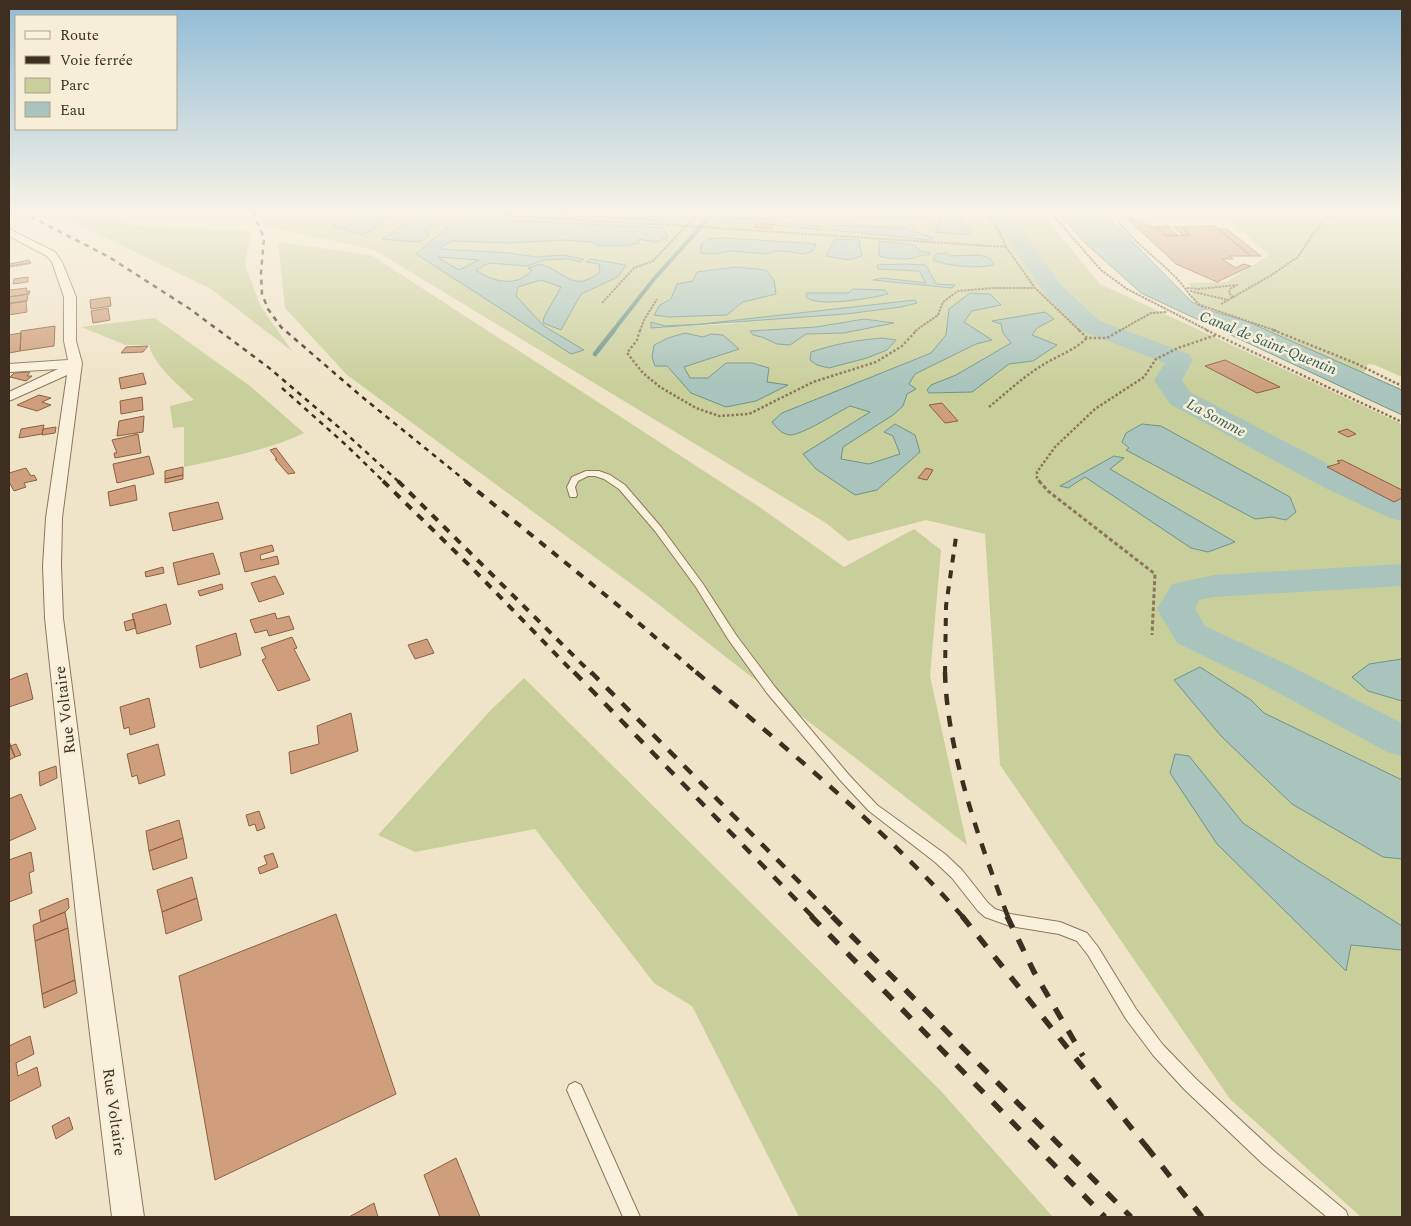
<svg xmlns="http://www.w3.org/2000/svg" width="1411" height="1226" font-family="Spectral,serif">
<style>
.green{fill:#c9cf9b;fill-rule:evenodd}
.water{fill:#a9c4bc;stroke:#6f938a;fill-rule:evenodd}
.lines{fill:none;stroke-linecap:round;stroke-linejoin:round}
.stream-far1{stroke:#6f938a;stroke-width:4}
.stream{stroke:#6f938a;stroke-width:4.5}
.river{fill:#a9c4bc;fill-rule:evenodd}
.building{fill:#cf9f7d;stroke:#8d5f41}
.lane-casing{stroke:#8d765c;stroke-width:2}
.street-casing{stroke:#8d765c;stroke-width:2}
.path-far2{stroke:#8d765c;stroke-width:2;stroke-dasharray:2.5 1;stroke-linecap:butt}
.path-far1{stroke:#8d765c;stroke-width:2.5;stroke-dasharray:2.5 2;stroke-linecap:butt}
.path{stroke:#8d765c;stroke-width:3;stroke-dasharray:4 2.5;stroke-linecap:butt}
.lane{fill:#faf1dc;fill-rule:evenodd}
.street{fill:#faf1dc;fill-rule:evenodd}
.rail-far3{stroke:#3d2e20;stroke-width:2.5;stroke-dasharray:5 5;stroke-linecap:butt}
.rail-far2{stroke:#3d2e20;stroke-width:4;stroke-dasharray:8 8;stroke-linecap:butt}
.rail-far1{stroke:#3d2e20;stroke-width:4.5;stroke-dasharray:11 11;stroke-linecap:butt}
.rail{stroke:#3d2e20;stroke-width:5.5;stroke-dasharray:13 13;stroke-linecap:butt}
.labels{text-anchor:middle;dominant-baseline:central;stroke-width:5;stroke-linejoin:round;paint-order:stroke}
.far-water-label{font-size:15px;font-style:italic;fill:#2f5d5a;stroke:#f7eed8}
.street-label{font-size:16px;fill:#3d2e20;stroke:#f7eed8}
</style>
<rect width="100%" height="100%" fill="#f0e4c8"/>
<!-- green -->
<path class="green" d="M53 212H106L132 226 251 231 245 265 261 307 292 351 211 289Z
M256 212H1041L1100 284 1402 424V1217H1361L1230 1099 1000 765 985 534 926 520 848 541 826 523 374 250 265 226ZM724 238 805 243 815 244 803 254 785 251H775L768 254 731 251 714 254 701 253ZM879 242 915 245 920 251 929 255 921 254 912 258ZM947 253 950 256 979 255 986 267C969 267 955 264 939 263L935 254ZM905 264 932 273 933 280 936 284 954 286 952 288 874 280 882 278 926 283 919 271 878 269 877 265ZM736 267 766 270 776 294 743 302 735 310 707 316 669 317 655 315C664 296 689 293 697 272ZM807 293 888 294 874 297 821 302ZM915 300 917 303 901 307 847 314 752 320 730 324 651 328V322L665 326 701 324Z
M1220 212H1382L1402 218V377L1375 365 1368 364 1364 373 1258 327 1252 324 1251 321C1234 316 1200 311 1191 296L1194 289 1187 283 1226 282 1269 255Z
M278 242 371 255 761 508 844 567 914 529 941 550 930 676 967 845 649 597 347 375 285 308Z
M155 318 250 386 304 433C266 451 225 458 184 467V427L173 428 170 406 194 400C179 385 154 366 149 345H126L81 327Z
M524 678 941 1091 1053 1217H799L692 1006 654 983 535 829 415 852 378 835 488 713Z"/>
<!-- water -->
<path class="water" d="M511 212H634L688 216 680 222Z
M850 212H888L919 215 921 219 854 216 850 215Z
M938 212H959L961 221 972 233 970 235 935 232 939 224Z
M1058 212H1103L1192 302 1208 310 1246 321 1402 390V415L1141 293 1084 242Z
M390 214H395L363 235 333 225 362 215 377 217Z
M417 217 435 219 442 223 425 230 429 236 419 242 382 239Z
M724 217 772 219 769 221 823 227 820 230 753 222 747 224 722 222Z
M501 220 663 228 668 237 656 242 638 239 639 243 626 246H597L592 242 563 240 510 243 454 241 445 244 440 249 508 253 537 257 562 255 584 259 581 262 568 259 544 260 527 266 489 263 476 270C492 282 518 288 532 270L528 268 540 264C565 271 573 294 600 272L599 264 586 262 590 259 626 265 618 277 581 294 561 330 543 323 544 317 561 287 541 280 518 287 516 296 544 326 584 350 571 354 416 254 455 221ZM437 257H438L479 260 459 270Z
M833 225 904 228 933 238 929 240 831 230Z
M724 238 805 243 816 244 813 251 803 254 785 251H775L768 254 731 251 714 254 701 253V245L708 239Z
M835 239 859 240 862 256 848 260 826 256Z
M879 241 915 245 920 251 930 253V255C922 254 920 256 913 258 904 260 888 259 879 256Z
M947 253 950 256 979 255 990 258 994 265C979 269 946 266 933 260L936 254Z
M905 264 926 265 936 284 955 285 952 288 873 280 882 278 926 283 919 271 878 269 877 265Z
M736 267 766 270 774 280 776 294 743 302 727 315 669 317 654 315 660 305 671 299 677 284 693 281 697 272Z
M853 289 885 290 888 294C872 298 818 308 806 297L807 293H848Z
M970 293 990 294 1001 305 972 311 964 322 992 340 976 344 915 374 909 384 916 389 907 394 903 406 893 415 843 447 841 459 869 464 900 454 893 436 884 432 895 424 915 435 920 452 877 490 855 495 816 469 803 454 870 412 850 406C838 412 802 435 790 435 781 434 777 428 772 422L782 413 931 353 946 335 949 309Z
M915 300 917 303 901 307 846 314 651 328V322L665 326 701 324Z
M1045 312 1054 319 1037 328 1032 335 1057 345 1033 361 1009 364 972 392 929 393 927 390 931 385 956 375 1011 343 1003 333 1001 324 992 321Z
M864 319 894 323 844 333 806 334 790 345 777 344 762 337 753 335 750 331 816 327Z
M685 333 703 337 711 334 723 335 739 349 684 367 690 378H708L726 363H752L769 368 767 382 788 385 756 401 726 407 691 393 667 366H655L652 357 654 345 668 338Z
M882 338 896 340 887 350 867 358 829 368 817 365 810 360 811 352C835 344 857 340 882 338Z
M1142 424 1161 426 1290 497 1296 512 1286 520 1272 517 1255 519 1126 450 1129 448 1122 442 1126 433Z
M1114 456 1124 458 1110 469 1235 542 1208 552 1191 548 1085 477 1068 488 1060 486Z
M1402 659V701L1368 691 1352 677 1369 664Z
M1200 667 1251 700 1264 713 1402 780V859L1383 857 1292 804 1221 736 1174 680Z
M1175 754 1189 756 1243 823 1299 861 1402 926V950L1351 945 1346 971 1217 844 1170 773Z"/>
<g class="lines">
<!-- stream-far1 -->
<path class="stream-far1" d="M613 331 654 279 714 212"/>
<!-- stream -->
<path class="stream" d="M595 354 614 330"/>
<!-- river -->
<path class="river" d="M989 212H1009L1062 286 1100 321 1189 354 1193 360 1182 380 1190 392 1349 475 1402 499V521L1390 518 1327 489 1170 404 1154 380 1165 363 1082 331 1046 296Z
M1402 564V586L1214 597 1199 600 1195 609 1205 626 1290 666 1402 723V756L1387 752 1262 684 1177 643 1157 609 1172 584 1214 575Z"/>
</g>
<!-- building -->
<path class="building" d="M1133 217 1136 220H1141L1148 226 1156 227 1167 236 1190 235 1181 227 1215 226 1251 256H1229L1233 259H1222L1236 268 1243 264 1251 266 1217 282 1176 264 1127 218Z
M757 223 773 225 771 229 754 227Z
M1168 226 1178 235 1166 236 1156 227Z
M1173 227H1181L1190 235H1183Z
M1218 229H1227L1261 256H1251Z
M29 260 31 263 9 266V264Z
M28 277V282L13 284 14 279Z
M27 288 26 291H30L29 294 9 297 10 290Z
M28 294 27 301 9 304V297Z
M110 297 111 306 91 309 90 300Z
M26 301 27 312 9 315 10 303Z
M108 308 110 320 93 323 91 311Z
M55 326 54 346 20 351 21 331Z
M21 333 20 351 9 353V335Z
M148 346 143 352 121 353 126 347Z
M1225 360 1280 387 1257 393 1205 366Z
M30 372 27 376H32L26 381 10 377 14 373Z
M143 373 146 384 121 389 119 378Z
M39 395 51 398 42 402 51 405 37 411 17 405Z
M142 397 143 410 121 414 120 401Z
M942 403 958 421 945 423 929 405Z
M144 416 143 432 117 436 119 421Z
M44 425 42 434 19 438 21 429Z
M56 427 55 433 42 435 43 429Z
M1347 429 1356 434 1348 437 1338 432Z
M138 434 141 453 115 458 114 453H117L112 440Z
M276 448 295 473 288 474 275 459H277L270 450Z
M149 456 154 474 117 483 113 464Z
M1342 460 1402 490V498L1394 502 1327 467 1340 463 1337 461Z
M183 467V475L165 479V471Z
M26 468 31 476 34 475 37 480 24 483 26 487 14 491 9 482V473Z
M926 468 933 470 927 480 918 478Z
M183 475V479L165 483V479Z
M135 485 137 500 110 506 108 492Z
M218 502 223 519 173 531 169 513Z
M272 545 274 551 260 555 261 560 277 556 279 564 245 572 240 553Z
M213 553 220 574 178 585 173 563Z
M163 567 164 573 146 577 145 572Z
M275 576 284 594 259 602 251 583Z
M222 584 223 589 200 596 198 591Z
M166 604 171 624 137 634 132 614Z
M275 613 277 619 289 616 294 629 269 636 267 630 255 633 250 620Z
M134 619 136 628 126 631 124 622Z
M236 633 241 655 200 668 196 646Z
M292 637 297 648 294 649 310 680 278 691 262 660 266 658 261 648Z
M427 639 434 653 415 659 408 645Z
M27 673 33 699 9 707V680Z
M149 698 155 727 130 735 129 727 124 729 120 707Z
M351 713 358 751 291 774 289 752 319 744 317 726Z
M9 741 15 757 9 760Z
M16 744 21 755 15 757 10 746Z
M158 744 165 775 139 784 137 775 132 777 127 754Z
M56 766 57 778 40 786 39 772Z
M21 794 36 829 9 841V799Z
M259 811 265 828 257 831 255 824 249 826 246 815Z
M179 820 183 838 149 851 146 831Z
M183 838 187 858 153 870 149 851Z
M31 852 34 871 29 873 32 893 9 902V860Z
M273 853 278 867 260 874 258 868 267 864 264 856Z
M192 877 197 898 162 912 157 890Z
M68 898 69 908 65 912 41 922 39 910Z
M197 898 202 920 166 934 162 912Z
M65 912 68 928 35 941 33 925Z
M336 914 396 1094 215 1180 179 976Z
M68 928 75 980 42 994 35 941Z
M75 980 77 993 44 1008 42 994Z
M30 1036 34 1054 16 1063 18 1076 37 1067 41 1086 9 1102V1046Z
M69 1117 73 1129 56 1139 52 1126Z
M456 1158 480 1217H440L424 1175Z
M374 1203 378 1217H349Z"/>
<g class="lines">
<!-- lane casing -->
<g class="lane-casing">
<path id="lane" d="M1105 212H1114L1111 214Z
M586 471H599L610 475 625 485 661 527 703 584 736 635 775 687 849 775 877 805 945 854 962 870 988 903 995 909 1010 914 1060 922 1087 933 1098 947 1136 1009 1163 1045 1196 1079 1275 1152 1346 1211 1348 1217H1327L1263 1164 1184 1089 1153 1055 1126 1019 1088 955 1077 941 1059 934 1010 926 985 917 978 911 952 878 935 862 869 811 841 781 767 693 728 639 696 587 655 531 619 489 604 479 595 476H588L578 481 575 487 577 495 576 497H570L567 487 572 477Z
M575 1082 581 1085 640 1217H623L567 1090 569 1085Z"/>
</g>
<!-- street casing -->
<g class="street-casing">
<path id="street" d="M9 229 55 252 62 262 76 297V341L82 363 62 518 61 566 63 618 104 934 144 1217H112L78 934 45 618 43 566 46 518 67 375 9 401V392L58 369 9 372V364L68 360 64 341V297L52 262 47 256 9 236Z"/>
</g>
<!-- path-far2 -->
<path class="path-far2" d="M494 212 512 216 686 226 701 212
M1050 212 1101 270 1127 289 1209 331
M1118 221C1135 244 1160 260 1180 282 1187 290 1191 298 1200 305L1277 331
M1006 247 1035 288 1080 331
M9 267 31 263
M1187 288 1199 289 1237 285 1230 289 1229 293 1234 298
M1190 291 1228 300
M602 303 634 268 653 261 686 226 1006 247 999 231 986 212
M1221 304 1270 276 1298 257 1312 235 1332 212
M640 331 644 320 657 299
M915 331 938 315 943 302 958 291 993 288H1035
M1119 331 1151 313 1167 312"/>
<!-- path-far1 -->
<path class="path-far1" d="M640 330 637 340 627 353 643 373 660 387 696 408 719 416 749 414 813 382 876 362 902 346 917 330
M1079 330 1087 338H1107L1121 330
M1206 330 1402 422
M1273 330 1355 363 1402 386
M989 407C1006 393 1022 378 1041 366 1055 357 1075 350 1087 338
M1040 482 1037 478V472L1055 447 1095 409 1144 377 1156 359 1178 348 1216 335"/>
<!-- path -->
<path class="path" d="M1039 481 1048 491 1155 574 1152 635"/>
<!-- lane -->
<use href="#lane" class="lane"/>
<!-- street -->
<use href="#street" class="street"/>
<!-- rail-far3 -->
<path class="rail-far3" d="M22 212 109 257 190 309 268 367 342 430 399 482
M253 212 264 238 261 273 262 294 268 309 281 327 361 396 467 482
M282 388 346 445 384 482"/>
<!-- rail-far2 -->
<path class="rail-far2" d="M383 481 473 569 575 674
M398 481 592 674
M465 481 620 607 698 674
M945 674 946 606 956 537"/>
<!-- rail-far1 -->
<path class="rail-far1" d="M574 672 813 917
M591 672 834 917
M696 672C788 750 883 827 963 917
M945 672C947 753 980 842 1008 917"/>
<!-- rail -->
<path class="rail" d="M811 916 1105 1217
M832 916 1131 1217
M962 916 1149 1150
M1007 916 1034 972 1083 1056
M1146 1146 1202 1217"/>
</g>
<!-- sky -->
<linearGradient id="sky" x2="0" y2="1"><stop stop-color="#8fbad6"/><stop offset="0.55" stop-color="#f8f3e6"/><stop offset="1" stop-color="#f8f3e6" stop-opacity="0"/></linearGradient>
<rect width="1411" height="384" fill="url(#sky)"/>
<g class="labels">
<!-- far-water labels -->
<g class="far-water-label">
<text transform="translate(1268 343) rotate(22)">Canal de Saint-Quentin</text>
<text transform="translate(1216 418) rotate(28)">La Somme</text>
</g>
<!-- street labels -->
<g class="street-label">
<text transform="translate(65 710) rotate(-97)">Rue Voltaire</text>
<text transform="translate(114 1112) rotate(82)">Rue Voltaire</text>
</g>
</g>
<!-- border -->
<rect width="1411" height="1226" fill="none" stroke="#3d2e20" stroke-width="20"/>
<!-- legend -->
<rect x="15" y="15" width="162" height="115" fill="#f7eed8" stroke="#ada18e"/>
<rect x="25" y="31" width="25" height="8" fill="#faf1dc" stroke="#ada18e"/>
<text x="60" y="40" font-size="15" fill="#3d2e20">Route</text>
<rect x="25" y="56" width="25" height="8" fill="#3d2e20" stroke="#ada18e"/>
<text x="60" y="65" font-size="15" fill="#3d2e20">Voie ferrée</text>
<rect x="25" y="78" width="25" height="15" fill="#c9cf9b" stroke="#ada18e"/>
<text x="60" y="90" font-size="15" fill="#3d2e20">Parc</text>
<rect x="25" y="102" width="25" height="15" fill="#a9c4bc" stroke="#ada18e"/>
<text x="60" y="115" font-size="15" fill="#3d2e20">Eau</text>
</svg>
